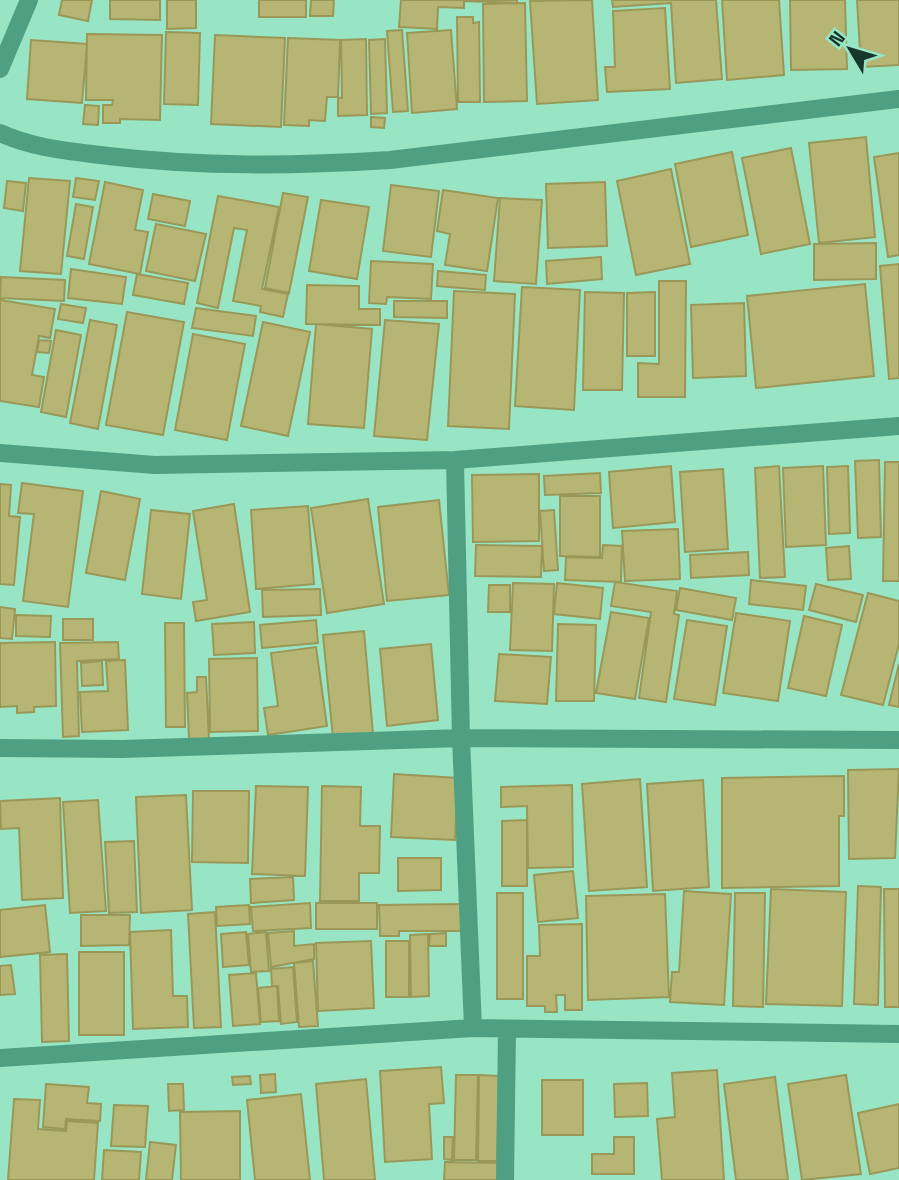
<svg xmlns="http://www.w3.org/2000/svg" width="899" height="1180" font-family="'Space Grotesk',sans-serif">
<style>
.building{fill:#b7b573;stroke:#9a9857;stroke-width:2}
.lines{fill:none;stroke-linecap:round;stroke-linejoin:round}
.minor{stroke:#4fa082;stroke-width:18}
</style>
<rect width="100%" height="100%" fill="#98e5c6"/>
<!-- building -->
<path class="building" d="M62 0H92L88 21 59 15Z
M110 0H160V20L110 19Z
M167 0H196V28L167 29Z
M259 0H306V17H259Z
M311 0H334L333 16H310Z
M401 0H517V3L464 1V8L438 7 437 29 399 27Z
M592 0 598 100 537 104 530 1Z
M612 0H716L722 79 676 83 671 3 613 7Z
M722 0H779L784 75 727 80Z
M790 0H845L847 69 791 70Z
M857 0H899V65L861 67Z
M525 3 527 101 484 102 483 4Z
M665 8 670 89 607 92 605 67H615L613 11Z
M457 17H473V23L479 22 480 102H458Z
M402 30 408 111 393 112 387 31Z
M451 30 457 109 412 113 407 33Z
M166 32 200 33 198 105 164 104Z
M87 34 162 35 160 120 120 119V123H103V105H112L113 100H86Z
M215 35 285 38 281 127 211 124Z
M288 38 340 40 338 97H327L325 121 309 120V126L284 125Z
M366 39 367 115 338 116V98H342L341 40Z
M385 39 387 113 371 114 369 40Z
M31 40 87 44 82 103 27 99Z
M85 105 99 106 98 125 83 124Z
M371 117 385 118 384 128 371 127Z
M866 137 875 237 819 243 809 143Z
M791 148 810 244 761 254 742 158Z
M732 152 748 235 691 247 675 164Z
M899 153V255L888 257 874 157Z
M671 169 690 264 636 275 617 181Z
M29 178 70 181 61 274 20 271Z
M76 178 99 181 95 200 73 197Z
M7 181 26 183 23 211 4 208Z
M105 182 143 190 135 230 148 232 140 274 89 264Z
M605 182 607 246 548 248 546 184Z
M391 185 439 191 431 257 383 251Z
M443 190 498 198 487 271 445 265 450 234 437 231Z
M283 193 308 197 289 293 265 288Z
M153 194 190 201 185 226 148 219Z
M218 196 279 207 262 289 288 294 283 317 260 312 261 306 233 301 247 230 234 228 218 308 197 303Z
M500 198 542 200 536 284 494 281Z
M321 200 369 207 357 279 309 271Z
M76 204 93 207 84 259 67 256Z
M156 224 206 234 195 281 146 271Z
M876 243V279L814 280V244Z
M601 257 602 279 547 284 546 261Z
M371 261 433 264 431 299 387 297 386 304 369 303Z
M899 264V378L889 379 880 266Z
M71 269 126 277 122 304 68 298Z
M438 271 486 275 485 290 437 286Z
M137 274 188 283 184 304 133 295Z
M1 277 65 280 64 301 0 298Z
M659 281H686L685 397H638V363L659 364Z
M865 284 874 376 756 388 747 296Z
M307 285 359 286V309H380V325L306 324Z
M522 287 580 290 574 410 515 406Z
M454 291 515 294 509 429 448 426Z
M585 292 624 293 622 390H583Z
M655 292V356H627V293Z
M0 300 55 309 50 338 39 336 32 375 44 377 39 407 0 401Z
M394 301H447V318L394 317Z
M744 303 746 376 693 378 691 305Z
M61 304 86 308 83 323 58 319Z
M196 308 256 316 253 336 192 328Z
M127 312 184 322 163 435 106 425Z
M90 320 117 325 98 429 70 423Z
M385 320 439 324 427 440 374 436Z
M263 322 310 332 288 436 241 426Z
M316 324 372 329 364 428 308 424Z
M56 330 81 335 66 417 41 412Z
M193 334 245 344 227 440 175 430Z
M39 340 51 341 49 353 37 352Z
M879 460 881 537 858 538 855 461Z
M885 462H899V581H883Z
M671 466 675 522 613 528 609 472Z
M779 466 785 577 760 578 755 468Z
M823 466 826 545 786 547 783 468Z
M848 466 850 533 829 534 827 467Z
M723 469 728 549 685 552 680 472Z
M600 473 601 493 545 495 544 476Z
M539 474V541L473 542 472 475Z
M22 483 83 491 68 607 23 601 34 514 18 513Z
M0 484 11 485 9 516 20 517 14 585 0 584Z
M101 491 140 499 125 580 86 573Z
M560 496H600V557L560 556Z
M368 499 384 604 327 613 311 508Z
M439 500 449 595 387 601 378 507Z
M234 504 250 612 196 621 193 602 207 600 193 511Z
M308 506 314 584 256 589 251 510Z
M151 510 190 514 181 599 142 594Z
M554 510 558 570 544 571 540 511Z
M678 529 680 579 625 581 622 531Z
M476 545 542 546 541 577 475 576Z
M603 545 622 546 621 582 565 580 566 557 602 558Z
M849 546 851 579 828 580 826 548Z
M748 552 749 575 691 578 690 555Z
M751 580 806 586 803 610 749 604Z
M615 582 677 591 674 614 679 615 666 702 639 698 651 612 611 606Z
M513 583 554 584 552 651 510 650Z
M557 583 603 588 600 619 554 614Z
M816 584 863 595 856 622 809 610Z
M489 585H510V612H488Z
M680 588 736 598 732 620 676 610Z
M320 589 321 615 263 617 262 590Z
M868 593 899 601V644L883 705 841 695Z
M0 607 15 609 12 639 0 638Z
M611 612 649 618 635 699 596 693Z
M736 613 790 621 778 701 723 693Z
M16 615 51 616 50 637 16 636Z
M804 616 842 625 826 696 788 688Z
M63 619H93V640H63Z
M316 620 318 643 262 648 260 625Z
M687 620 727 626 715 705 674 699Z
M254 622 255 653 214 655 212 624Z
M165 623H184L185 727H166Z
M558 624 596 625 594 701H556Z
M364 631 373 734 333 738 323 635Z
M55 642 56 706 34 707V712L17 713V706L0 707V643Z
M118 642 119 659 77 661 79 736 63 737 60 643Z
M431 644 438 720 387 726 380 649Z
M316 647 327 726 268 735 264 708 278 706 271 653Z
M499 654 551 657 547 704 495 701Z
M257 658 258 731 210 732 209 659Z
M125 660 128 730 82 732 80 692 108 691 106 661Z
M102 661 103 685 82 686 81 663Z
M899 664V707L889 705Z
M197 677H206L209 739 189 740 187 693 197 692Z
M899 769 895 858 849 859 848 770Z
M394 774 458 778 455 840 391 837Z
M844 776V816H839V886L722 888V778Z
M640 779 647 887 589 891 582 784Z
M703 780 709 887 653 891 647 784Z
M572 785 573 867 528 868 527 806 501 807V787Z
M256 786 308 787 305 876 252 874Z
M322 786 361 787 360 826H380L379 873H359V901H320Z
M193 791H249L248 863 192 862Z
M186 795 192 910 141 913 136 797Z
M60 798 63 898 22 900 19 828 1 829 0 801Z
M98 800 106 911 70 913 63 802Z
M527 820V886H502V821Z
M134 841 137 912 109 913 105 842Z
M398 858H441V890L398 891Z
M573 871 578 918 538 922 534 875Z
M293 877 294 900 251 903 250 879Z
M858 886 881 887 878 1005 854 1004Z
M771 889 846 892 842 1006 766 1004Z
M884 889H899V1007H885Z
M684 891 731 894 724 1005 670 1002 672 972H679Z
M497 893H523V999H497Z
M735 893H765L763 1007 733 1006Z
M665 894 669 997 588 1000 586 896Z
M310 903 311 928 253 931 251 907Z
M316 903H377V929H316Z
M464 904V931H399V936H380L379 905Z
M45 905 50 952 0 957V910Z
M249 905 250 924 217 926 216 907Z
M215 912 221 1027 194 1028 188 914Z
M81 915H130L129 945 81 946Z
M582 924V1010H565V995H556L557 1012H545V1006H527V956H540L539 925Z
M171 930 173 996H187L188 1027 133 1029 130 932Z
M294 931V946L314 944V959L271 967 268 933Z
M246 932 249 965 223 967 221 934Z
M266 932 269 971 251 972 248 934Z
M446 933V946H429L430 934Z
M428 934 429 996 411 997 410 935Z
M371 941 374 1008 318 1011 316 943Z
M386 941H409V997H386Z
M79 952H124V1035H79Z
M67 954 69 1041 42 1042 40 955Z
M313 961 318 1026 299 1027 294 963Z
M11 965 15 994 0 995V966Z
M293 967 297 1022 281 1024 278 986H272L271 969Z
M256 973 260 1024 233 1026 229 975Z
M277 986 279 1021 261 1022 258 988Z
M441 1067 444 1103 429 1104 432 1159 385 1162 380 1071Z
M717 1070 724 1180H662L657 1119 675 1117 672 1073Z
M275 1074 276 1092 261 1093 260 1075Z
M456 1075H478L476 1160H454Z
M479 1075 499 1076 497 1161H478Z
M846 1075 861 1174 802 1180 788 1084Z
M250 1076 251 1084 233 1085 232 1077Z
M775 1077 788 1180H736L724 1084Z
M366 1079 375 1180H324L316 1084Z
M542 1080H583V1135H542Z
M647 1083 648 1116 615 1117 614 1084Z
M46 1084 89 1087 87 1103 101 1104 100 1121 66 1119 65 1129 43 1127Z
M168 1084H183L184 1110 169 1111Z
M301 1094 310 1180H255L247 1100Z
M14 1099 40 1100 38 1129 66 1131 67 1121 98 1123 94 1180H8Z
M899 1104V1168L870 1174 858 1113Z
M114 1105 148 1106 145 1147 111 1146Z
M240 1111V1180H181L180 1112Z
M444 1137H453L452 1160 444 1159Z
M614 1137H634V1174H592V1154H614Z
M150 1142 176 1145 172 1180H146Z
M104 1150 141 1152 139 1180H102Z
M445 1162 500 1163 499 1180H444Z"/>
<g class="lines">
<!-- minor -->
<path class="minor" d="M0 69 29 0
M0 133C35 149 70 151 108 156 203 167 294 166 390 160L899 99
M0 453 155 465 455 460 899 426
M455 460 461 738 473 1028
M0 748 122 749 461 738 899 740
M0 1058 473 1028 899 1034
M505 1180 507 1030"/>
</g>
<!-- north arrow -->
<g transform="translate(850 49) rotate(308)" stroke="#98e5c6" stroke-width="5" paint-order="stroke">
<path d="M0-5L12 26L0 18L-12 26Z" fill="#17372b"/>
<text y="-10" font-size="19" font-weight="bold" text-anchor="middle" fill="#17372b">N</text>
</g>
</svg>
